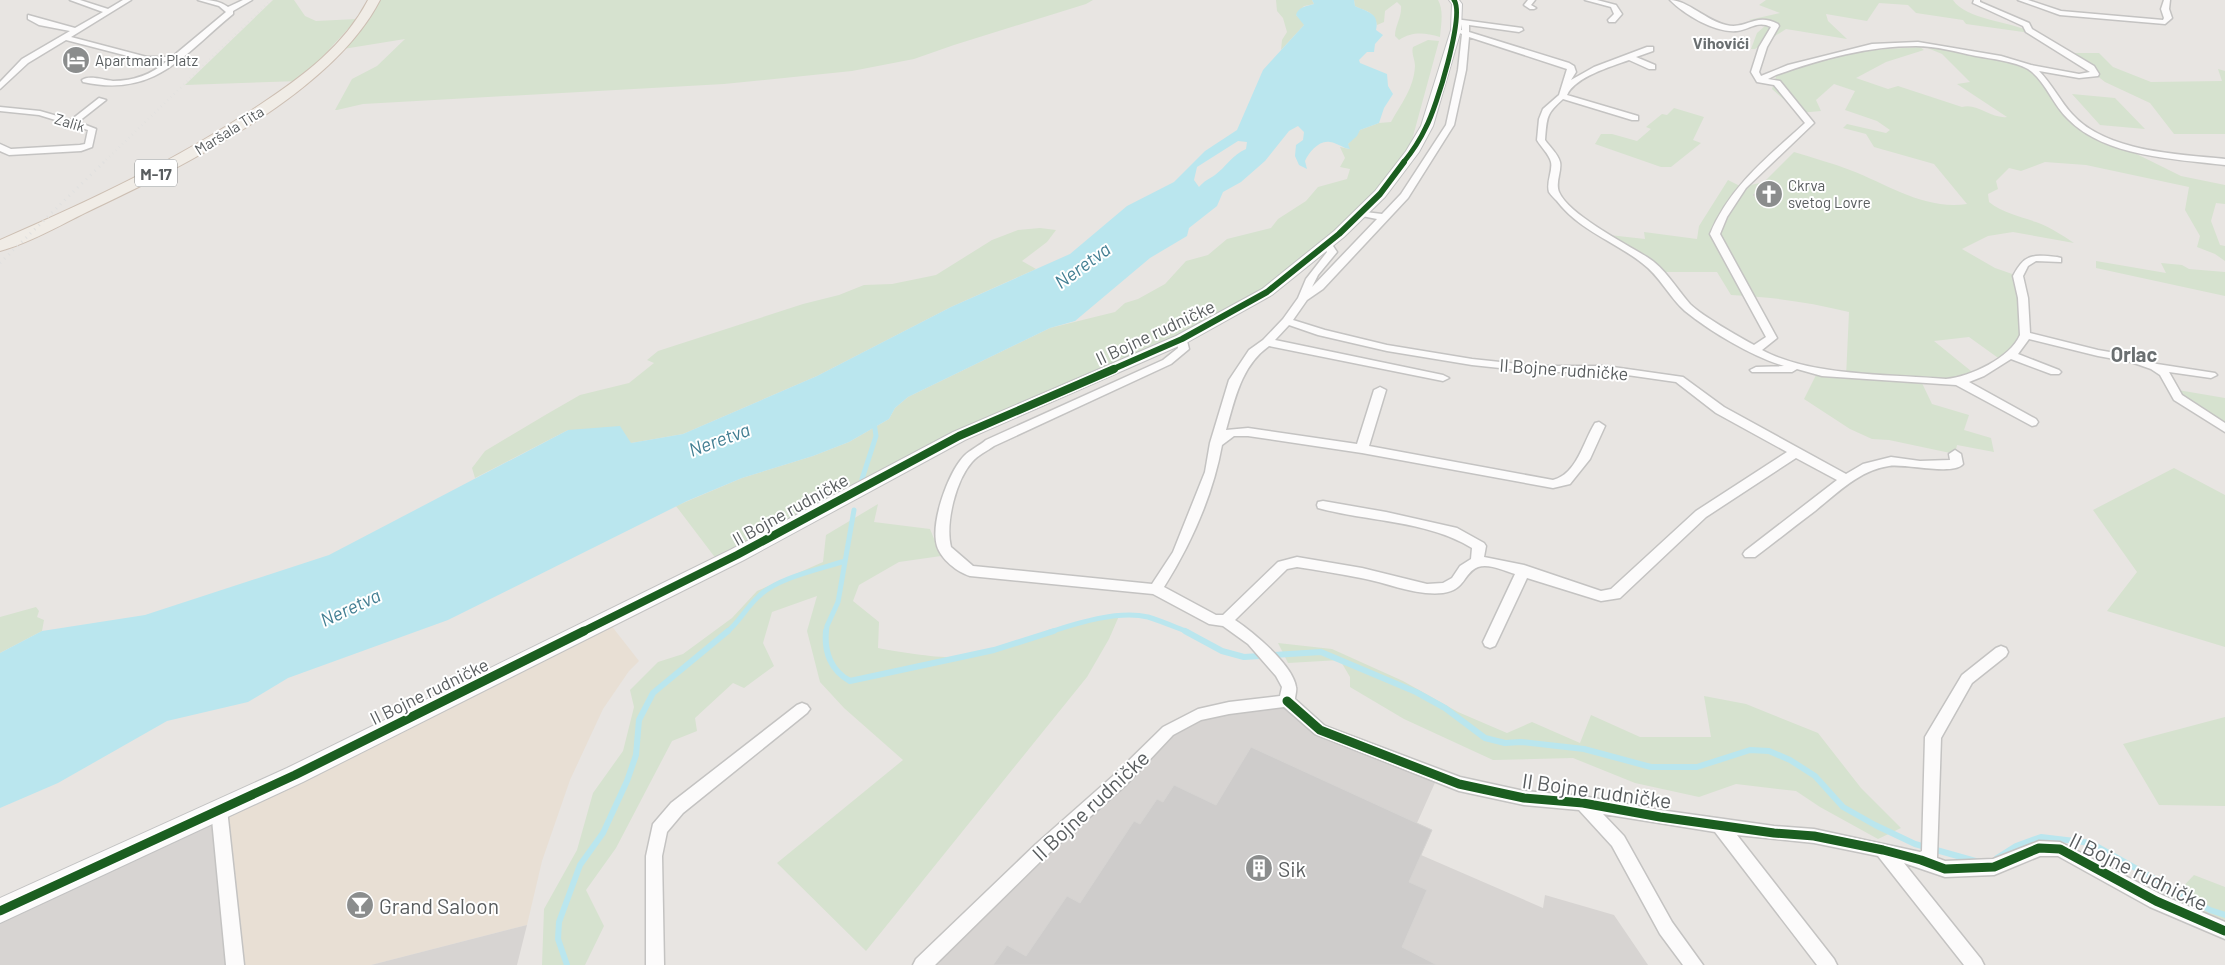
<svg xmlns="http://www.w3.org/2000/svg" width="2225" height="965" font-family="Barlow,sans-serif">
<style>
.commercial{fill:#e8dfd4}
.industrial{fill:#d7d4d2}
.green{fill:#d6e2cf}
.water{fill:#bae6ee;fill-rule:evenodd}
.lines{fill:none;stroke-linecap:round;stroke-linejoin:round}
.stream-far1{stroke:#bae6ee;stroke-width:5}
.stream{stroke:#bae6ee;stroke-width:6}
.building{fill:#cecccb;stroke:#d6d4d2}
.street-casing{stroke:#c4c3c2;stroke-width:3}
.secondary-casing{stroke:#c2c2c2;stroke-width:2}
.primary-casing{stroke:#cdbfb3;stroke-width:2}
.street{fill:#fcfbfb;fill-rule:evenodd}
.secondary{fill:#fcfbfb;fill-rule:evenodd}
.primary{fill:#f0ece6;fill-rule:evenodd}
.rail-far1{stroke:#e0e0df;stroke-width:2.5;stroke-dasharray:0.5 4;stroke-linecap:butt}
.rail{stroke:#e0e0df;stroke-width:3;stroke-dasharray:1 5;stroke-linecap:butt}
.cycleway-far3-casing{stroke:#fff;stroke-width:7}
.cycleway-far2-casing{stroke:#fff;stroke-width:9}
.cycleway-far1-casing{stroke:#fff;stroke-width:11}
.cycleway-casing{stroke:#fff;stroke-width:12}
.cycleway-far3{stroke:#1b5e20;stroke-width:5}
.cycleway-far2{stroke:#1b5e20;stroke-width:6}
.cycleway-far1{stroke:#1b5e20;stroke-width:8}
.cycleway{stroke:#1b5e20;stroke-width:9}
.labels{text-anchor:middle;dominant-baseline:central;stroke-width:4;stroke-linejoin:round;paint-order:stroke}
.far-poi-label{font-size:15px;fill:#595d5f;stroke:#fff;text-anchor:start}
.far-street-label{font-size:15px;fill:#595d5f;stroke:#fff}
.far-quarter-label{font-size:16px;font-weight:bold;fill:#6a6f71;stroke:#fff}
.shield{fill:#fff;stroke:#8b8e8f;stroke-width:1}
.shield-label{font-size:16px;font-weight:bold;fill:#595d5f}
.street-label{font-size:18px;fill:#595d5f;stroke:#fff}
.water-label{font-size:19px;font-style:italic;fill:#427e92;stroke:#fff}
.quarter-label{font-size:20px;font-weight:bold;fill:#6a6f71;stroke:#fff}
.near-street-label{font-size:21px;fill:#595d5f;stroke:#fff}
.near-poi-label{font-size:21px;fill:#595d5f;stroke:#fff;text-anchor:start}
</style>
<rect width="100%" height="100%" fill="#e8e5e2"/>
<!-- commercial -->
<path class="commercial" d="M607 620 639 661 629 671 603 709 570 780 542 861 527 925 371 965H235L219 809Z"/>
<!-- industrial -->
<path class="industrial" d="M1287 701 1320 730 1438 776 1417 823 1432 830 1421 855 1543 908 1545 895 1614 915 1648 965H922L1168 731 1198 715Z
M219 809 235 965H0V911Z
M527 925 517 965H371Z"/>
<!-- green -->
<path class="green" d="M273 0H294L305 16 316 21 357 19 300 81 185 85Z
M374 0H1093L1086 4 954 45 914 59 852 71 724 84 363 104 337 110H335L352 79 377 66 405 39 337 50Z
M1276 0H1312L1314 4 1304 6 1296 15 1305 24 1281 50 1282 40 1287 32 1283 18 1277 11Z
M1354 0H1438C1444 10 1441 25 1440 37 1425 33 1413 31 1399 40L1395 36C1395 25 1402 17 1401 6L1397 2 1385 11 1384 22 1377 25C1374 10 1366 12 1355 6Z
M1766 0H1953C1966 20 2014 22 2037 34L1966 24 1963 20 1916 13 1908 5 1879 3 1867 21 1826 14 1828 21 1847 39 1786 29 1755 49H1751L1757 33 1765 26 1756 21 1749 20 1780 13 1759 5Z
M1428 40 1439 41 1409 151 1380 194 1304 263 1273 280 1267 292 1230 314 959 436 720 564 676 506 742 478 813 456 849 442 889 419 895 408 908 397 1050 328 1115 312 1125 303 1138 299 1165 284 1186 261 1208 255 1227 239 1271 228 1278 219 1306 201 1318 187 1347 179 1350 169 1340 167 1345 158 1340 147 1349 149 1348 144 1360 130 1379 123 1391 122C1401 104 1414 88 1415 66 1415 59 1411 54 1413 47Z
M1918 44 1993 55 2030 67 2076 124 2181 176 2225 185V204L2216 203 2211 221 2220 245 2225 246V261L2215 254 2197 247 2200 236 2185 210 2189 187 2086 165 2045 162 2021 171 2009 168 1996 181 1998 189 1988 194 1989 202C2003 213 2019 216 2036 222 2050 227 2062 235 2074 243L2013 232 1988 236 1962 249 1995 268 2018 276 2025 335 2001 360 1969 337 1934 341 1971 371 1960 382 1921 381 1932 404 1969 415 1964 430 1991 438 1994 452 1957 445 1955 454 1889 440 1872 439 1850 429 1804 399 1816 375 1846 377 1849 312C1809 302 1772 297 1731 295L1717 272H1659L1600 234 1645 239 1644 232 1697 239 1699 226 1728 180 1742 187 1764 182 1794 152C1813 158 1832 163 1850 170 1889 185 1924 210 1967 204L1934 164 1874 147 1866 134 1843 128 1847 124 1886 133 1890 130 1877 121 1845 110 1855 91 1834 84 1816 100 1821 111 1799 113 1772 89 1776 77 1774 70 1847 50 1866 47 1870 50 1920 47 1924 50 1886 62 1856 78 1888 89 1898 86 1962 107C1978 103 1991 119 2007 117L1957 84 1970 82 1942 54Z
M2068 53H2099L2113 67 2151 82 2222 81 2218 69 2225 71V134H2174L2150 103 2105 82Z
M2072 94 2115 98 2145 129 2100 125Z
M1674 108 1704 117 1693 140 1701 143 1671 167H1661L1595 144 1601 134H1612L1637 141 1651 129 1646 127 1662 114 1667 115Z
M1040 228 1056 230 1047 242 1022 261 1036 269 951 307 817 376 683 434 631 443 568 430 475 478 472 468 485 451 547 414 580 395 629 383 654 363 647 360 658 351 803 304 839 295 864 285 892 284 936 275 992 240 1018 230Z
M2096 261 2166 273 2161 263 2182 265 2189 269 2225 272V296L2096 268Z
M2172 389 2225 398V428Z
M2174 468 2225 495V647L2107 611 2137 572 2093 510Z
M878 504 874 522 930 529 941 556 899 562 859 585 853 601 879 622 878 648C899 652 942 659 962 657 1016 649 1065 620 1119 616L1109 639 1087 677 866 951 777 863 903 760 844 708 820 682 807 631 817 596 772 612 763 643 774 666 744 688 733 683 695 718 697 731 672 741 616 848 586 890 604 926 585 965H542L544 909 577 850 593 793 623 751 634 707 630 690 658 662 683 654 732 618 757 591 823 562 826 535Z
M36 607 39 611 37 617 44 620 42 631 0 653V617Z
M1278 643 1332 649 1403 681 1458 712 1507 733 1532 722 1580 743 1591 715 1640 737H1711L1704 696 1746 704 1818 733 1861 788 1901 828 1878 839 1820 807 1796 791 1736 784 1699 797 1635 783 1573 758 1493 760 1404 719 1350 687V677L1340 660 1288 663Z
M2225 717V806L2159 805 2123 744Z
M2194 875 2225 887V920L2171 899Z"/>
<!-- water -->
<path class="water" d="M1312 0H1354L1355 6C1366 12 1380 12 1376 30L1383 35 1375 44 1374 52H1367L1359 60 1360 63 1387 74 1388 86 1393 94 1384 108 1379 123 1360 130 1357 136 1348 144 1350 149C1342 148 1338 143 1330 142 1319 140 1309 152 1305 161L1307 169 1299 165 1295 156 1296 145 1303 140 1304 132 1298 126 1289 131 1265 161 1241 182 1223 192 1217 206 1189 228 1187 236 1150 258 1075 321 1050 328 908 397 895 408 889 419 849 442 813 456 742 478 687 501 448 620 288 678 248 702 167 721 58 783 0 808V653L42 631 145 615 329 555 568 430 620 426 631 443 683 434 817 376 951 307 1070 254 1127 206 1174 182 1205 151 1237 130 1263 70 1304 25 1296 15C1298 7 1307 6 1314 4ZM1238 141 1247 142 1246 149C1232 155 1226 167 1215 175 1209 179 1204 181 1199 187L1194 180 1197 167Z"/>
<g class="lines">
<!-- stream-far1 -->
<path class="stream-far1" d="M862 479 876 436 874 422
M727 632C739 622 746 608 758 597 776 578 820 569 845 561
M826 632 827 626 838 602 854 510
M1050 632C1078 623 1118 610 1148 617 1161 621 1175 627 1188 632"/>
<!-- stream -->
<path class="stream" d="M826 631C824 652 831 671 850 681L994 650 1054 631
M1185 631 1222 651 1244 657 1321 652 1416 692 1445 708 1485 738 1505 743 1521 742 1584 749 1651 767H1697L1750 750 1769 751 1790 760 1815 776 1843 807 1875 825 1915 844 1979 862
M1997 858 2016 846 2041 837 2091 843 2210 910 2225 915
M567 965 558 939 559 922 580 865 603 833 627 781 636 755 639 720 653 693 728 631"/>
</g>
<!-- building -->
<path class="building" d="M1766 186 1782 193 1770 201 1753 195Z
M1251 747 1432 830 1409 882 1427 890 1402 947 1437 965H993L1007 945 1026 956 1067 896 1080 903 1134 821 1140 824 1157 799 1163 802 1174 785 1216 805Z"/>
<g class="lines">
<!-- street casing -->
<g class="street-casing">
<path id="street" d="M70 0H80L108 9 123 0H131L71 37 147 57H172L226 12 219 6 198 0C208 0 219 0 228 7L243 0H252L233 11V14C183 55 155 98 83 82L82 80C89 75 104 80 113 81 134 81 151 75 167 61H147L66 40 28 63 0 89V82L22 59 70 31 39 25 28 19V15L75 28 103 12Z
M1528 0H1535L1531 5 1536 8 1534 9H1530L1524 5Z
M1585 0H1597L1616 5 1622 14 1615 22H1609L1608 20 1614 14 1611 7Z
M1670 0C1687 0 1707 21 1726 25 1747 30 1755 12 1778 24L1779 26 1767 47 1759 72 1761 76 1788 65 1872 44 1918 42 2001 56 2031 65 2079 74 2090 72 2026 32 2023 26 1973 3 1974 0H1980V2L2029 23 2032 29 2094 66 2099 74 2098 76 2079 78 2039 71C2052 84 2060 101 2072 114 2106 152 2177 154 2225 159V165C2175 159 2105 157 2068 119 2053 105 2045 80 2028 69 2014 61 1992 59 1976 56 1957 52 1936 46 1916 46 1868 46 1821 59 1776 75L1768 79 1780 81 1814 123 1746 188 1727 217 1720 234 1777 338 1762 350C1812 377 1890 374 1946 379 1970 377 2010 358 2020 335L2018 298 2013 276C2025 253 2033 255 2057 257L2061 258V262L2036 261 2028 266 2023 276 2028 298 2030 333 2098 350 2133 356 2157 364 2215 373 2217 375 2211 378 2169 372 2182 395 2225 423V432L2174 400 2160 375 2151 369 2131 362 2098 356 2029 339 2018 354 2059 370 2061 372 2059 374H2051L2011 359 1984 376 1969 382 2036 419 2038 422 2036 425 2032 426 1956 385 1822 376 1797 369 1792 372H1752L1750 370 1756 367 1784 366C1753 357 1711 332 1685 311 1669 297 1660 276 1642 263 1614 241 1580 231 1557 201 1555 199 1551 195 1549 192 1546 182 1553 171 1551 162 1549 154 1541 147 1537 140L1539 119 1543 109 1559 95 1567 69 1469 37 1466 70 1454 125 1408 198 1323 289 1307 300 1293 320 1325 330 1387 345 1472 359 1539 366H1606L1683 377 1724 407 1846 474 1863 464 1891 457 1920 461 1950 460 1949 454 1955 450 1961 454 1963 464C1954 476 1903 463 1889 466 1860 470 1837 493 1815 511 1795 526 1775 542 1755 557H1745L1743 554 1745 551 1837 480 1796 458 1706 517 1620 598 1601 601 1527 578 1497 642 1495 646 1490 648 1485 646 1483 642 1515 574C1505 571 1489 563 1478 567 1463 573 1466 590 1443 593 1416 596 1388 583 1361 578 1340 574 1318 570 1297 567L1287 569 1235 620C1253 632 1293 665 1296 687 1297 690 1295 696 1295 699L1325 726 1460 777 1524 791 1583 796 1660 810 1774 826 1814 829 1920 852 1922 851 1925 737 1962 675 1996 648 2001 646 2006 648 2008 652 2006 656 1972 683 1941 738 1937 858 1945 861 1993 859 2039 841 2060 842 2162 895 2225 922V939L2150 907 2058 856H2040L1994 875 1945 877 1904 863 1981 959 1984 965H1964L1878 856 1814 843 1737 835 1834 959 1837 965H1817L1715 832 1603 814 1624 836 1672 922 1703 965H1683L1660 934 1612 846 1579 810 1524 805 1459 791 1315 734 1284 707 1229 714 1201 720 1173 735 1125 786 1048 854 935 965H913L916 959 1036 844 1113 776 1163 727 1198 709 1229 702 1280 696 1282 687 1276 676 1248 644 1223 626 1209 624 1153 594 970 576C957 572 941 559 937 546 930 523 948 473 964 456 970 450 979 446 986 440L1163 360 1178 348 1177 339 1178 337H1186L1189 349 1171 364 994 446C987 451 978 455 972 462 956 480 945 523 951 547L973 566 1152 584 1173 552 1205 472 1210 443 1229 380 1249 350 1263 340 1283 319 1298 298 1306 279 1327 252 1323 245 1325 243H1331L1337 252 1318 275 1312 287 1377 219 1357 215V211L1382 214 1401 194 1446 125 1458 70 1462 34 1455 31 1462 30 1461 24 1455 23V19L1522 28 1523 30 1519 32 1469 25V32L1569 63 1574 66 1576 72 1571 80 1594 67 1647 47H1653V51L1636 57 1655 65V69H1649L1629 60C1610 67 1575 77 1567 95L1638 116V120H1632L1563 99C1546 114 1547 117 1545 140 1550 147 1558 154 1560 162 1562 171 1555 182 1559 192 1568 214 1626 244 1647 257 1665 268 1676 288 1690 304 1702 316 1738 336 1754 345L1766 337 1710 234C1730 186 1768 157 1805 123L1774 85 1757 82 1751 72 1759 47 1771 27C1758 20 1750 29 1737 31 1715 33 1685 15 1670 0ZM1289 325 1318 335 1387 351 1472 365 1539 372H1606L1676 382 1716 413 1787 452 1696 511 1611 589 1601 591 1524 565 1484 557 1486 546 1484 543 1457 528 1386 512 1323 501 1318 502 1317 505 1318 508C1369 522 1426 520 1472 548L1471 559 1460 566 1452 578 1443 583 1427 584 1362 568 1297 557 1278 562 1223 615H1216L1164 587C1191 544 1213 495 1222 445L1234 436H1248L1362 453 1553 488 1570 484 1590 459 1605 426 1599 422 1595 423C1583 442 1577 474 1553 480L1369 446 1386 390 1380 387 1374 390 1357 444 1248 428 1226 430C1235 399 1241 366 1269 346L1443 381 1449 378 1443 375 1275 340Z
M2018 0H2028L2061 11 2163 20 2164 18 2161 9 2164 0H2170L2169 9 2172 18 2165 24 2060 15Z
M99 98 106 100 78 122 96 129 92 147 81 151 9 155 0 151V144L11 149 80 145 85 144 88 130 39 115 0 111V107L40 111 71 120Z
M802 703 807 705 810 709 807 713 683 813 667 832 662 856 664 965H646V856L653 824 671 803 797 705Z
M219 802 225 804 227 809 244 965H226L211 809 213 804Z"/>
</g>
<!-- secondary casing -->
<g class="secondary-casing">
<path id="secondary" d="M1449 0H1459L1462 4 1461 30 1433 126 1419 152 1385 197 1344 237 1272 295 1188 342 965 440 744 560 303 782 0 923V898L287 768 730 550 953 432 1176 336 1262 289 1334 231 1375 191 1406 151 1421 126 1451 30 1452 4Z"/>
</g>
<!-- primary casing -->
<g class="primary-casing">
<path id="primary" d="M368 0H380C332 94 180 168 87 212 61 225 27 244 0 251V240C90 201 179 159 261 104 303 76 344 46 368 0Z"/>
</g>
<!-- street -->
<use href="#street" class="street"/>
<!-- secondary -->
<use href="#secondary" class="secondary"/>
<!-- primary -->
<use href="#primary" class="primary"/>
<!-- rail-far1 -->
<path class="rail-far1" d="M103 163 271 0"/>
<!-- rail -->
<path class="rail" d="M0 263 104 162"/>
<!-- cycleway-far3 casing -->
<g class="cycleway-far3-casing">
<path id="cycleway-far3" d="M1403 163C1412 152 1420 140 1426 127 1436 109 1465 15 1454 0"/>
</g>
<!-- cycleway-far2 casing -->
<g class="cycleway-far2-casing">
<path id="cycleway-far2" d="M1111 370 1182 339 1267 292 1339 234 1380 194 1404 162"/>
</g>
<!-- cycleway-far1 casing -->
<g class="cycleway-far1-casing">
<path id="cycleway-far1" d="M582 632 737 555 959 436 1114 369"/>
</g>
<!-- cycleway casing -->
<g class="cycleway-casing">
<path id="cycleway" d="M1287 701 1320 730 1459 784 1524 798 1583 803 1660 817 1774 833 1814 836 1883 850 1921 860 1945 869 1994 867 2039 848 2060 849 2156 901 2225 931
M0 911 295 775 584 631"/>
</g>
<!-- cycleway-far3 -->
<use href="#cycleway-far3" class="cycleway-far3"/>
<!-- cycleway-far2 -->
<use href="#cycleway-far2" class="cycleway-far2"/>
<!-- cycleway-far1 -->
<use href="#cycleway-far1" class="cycleway-far1"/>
<!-- cycleway -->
<use href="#cycleway" class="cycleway"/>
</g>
<!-- icons -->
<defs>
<g id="hotel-disc" transform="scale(1.4375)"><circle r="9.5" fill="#8b8d8d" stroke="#fff"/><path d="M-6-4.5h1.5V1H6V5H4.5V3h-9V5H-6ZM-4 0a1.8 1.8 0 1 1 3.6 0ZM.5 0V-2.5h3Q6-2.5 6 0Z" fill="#fff"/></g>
<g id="church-disc" transform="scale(1.4375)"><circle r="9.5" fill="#8b8d8d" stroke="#fff"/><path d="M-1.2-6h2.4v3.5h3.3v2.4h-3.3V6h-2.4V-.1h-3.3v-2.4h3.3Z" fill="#fff"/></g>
<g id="building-disc" transform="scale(1.4375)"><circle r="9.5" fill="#8b8d8d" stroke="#fff"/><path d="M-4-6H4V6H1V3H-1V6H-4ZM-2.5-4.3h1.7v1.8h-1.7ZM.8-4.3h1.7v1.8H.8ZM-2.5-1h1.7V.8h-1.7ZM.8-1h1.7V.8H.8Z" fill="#fff"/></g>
<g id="bar-disc" transform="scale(1.4375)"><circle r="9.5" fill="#8b8d8d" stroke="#fff"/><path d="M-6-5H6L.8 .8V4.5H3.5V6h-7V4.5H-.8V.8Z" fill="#fff"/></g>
</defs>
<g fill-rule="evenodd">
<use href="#hotel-disc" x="76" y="60"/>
<use href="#church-disc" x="1769" y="194"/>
<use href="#building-disc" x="1259" y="868"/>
<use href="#bar-disc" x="360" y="905"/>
</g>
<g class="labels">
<!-- far-poi labels -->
<g class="far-poi-label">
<text x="95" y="60">Apartmani Platz</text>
<text x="1788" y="185">Ckrva<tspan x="1788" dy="17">svetog Lovre</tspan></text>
</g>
<!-- far-street labels -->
<g class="far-street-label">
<text transform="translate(70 122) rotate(17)">Zalik</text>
<text transform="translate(229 130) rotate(-32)">Maršala Tita</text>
</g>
<!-- far-quarter labels -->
<g class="far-quarter-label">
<text x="1721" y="42">Vihovići</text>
</g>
<!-- shield labels -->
<rect class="shield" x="135" y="159.5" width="42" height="27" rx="4"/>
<g class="shield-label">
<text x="156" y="173">M-17</text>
</g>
<!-- street labels -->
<g class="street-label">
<text transform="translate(1155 332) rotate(-25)">II Bojne rudničke</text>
<text transform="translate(1564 369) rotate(4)">II Bojne rudničke</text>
<text transform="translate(790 509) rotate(-29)">II Bojne rudničke</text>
<text transform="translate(429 691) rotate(-26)">II Bojne rudničke</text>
</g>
<!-- water labels -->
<g class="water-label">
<text transform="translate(1082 265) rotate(-36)">Neretva</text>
<text transform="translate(719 439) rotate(-20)">Neretva</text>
<text transform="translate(350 607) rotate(-25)">Neretva</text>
</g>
<!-- quarter labels -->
<g class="quarter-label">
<text x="2134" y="354">Orlac</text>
</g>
<!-- near-street labels -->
<g class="near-street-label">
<text transform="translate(1597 790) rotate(8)">II Bojne rudničke</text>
<text transform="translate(1090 805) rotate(-43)">II Bojne rudničke</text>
<text transform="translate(2139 871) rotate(26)">II Bojne rudničke</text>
</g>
<!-- near-poi labels -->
<g class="near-poi-label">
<text x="1278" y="868">Sik</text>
<text x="379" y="905">Grand Saloon</text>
</g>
</g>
</svg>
